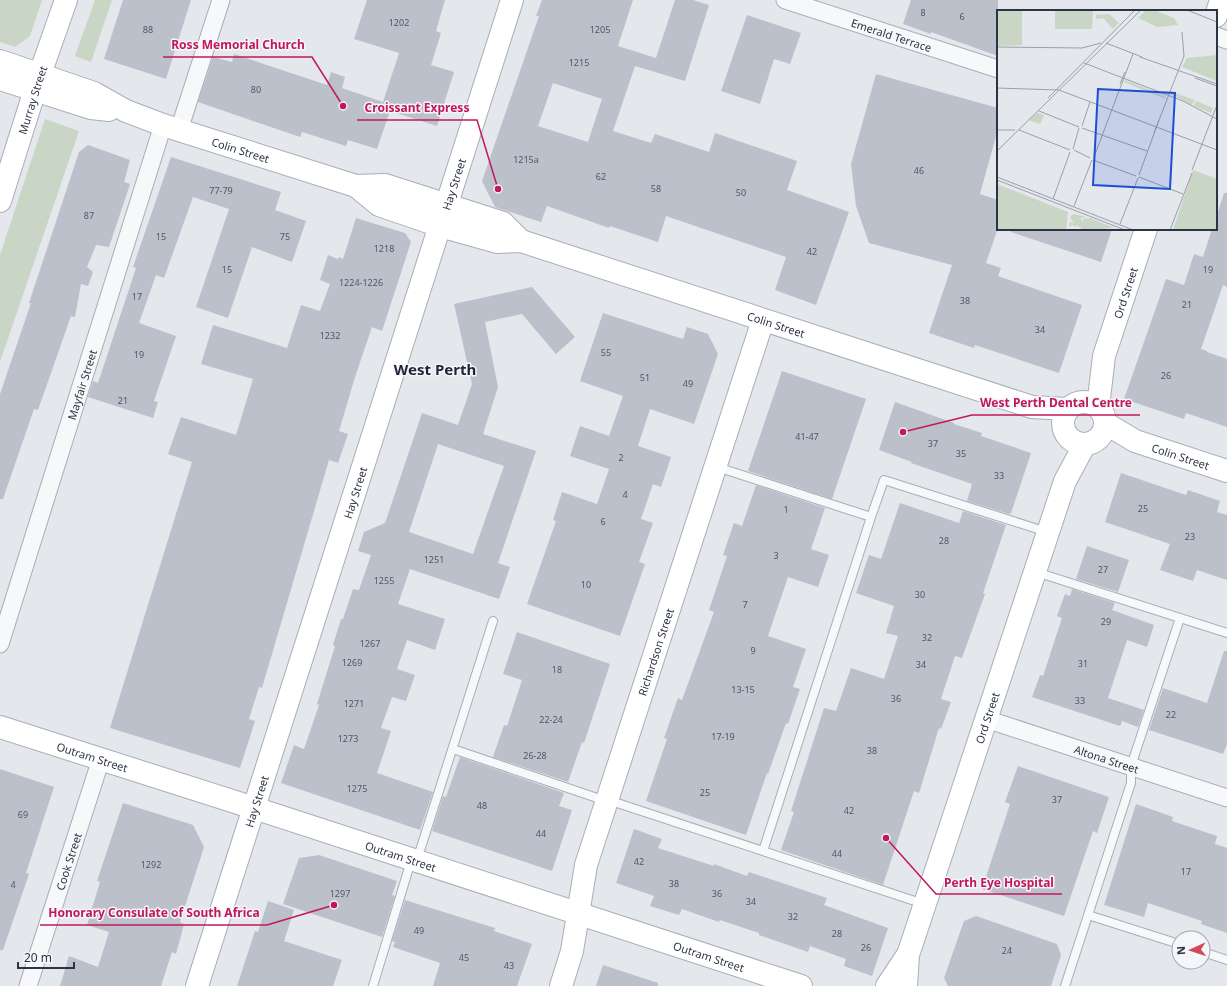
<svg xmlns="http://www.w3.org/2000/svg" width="1227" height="986" font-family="'Noto Sans',sans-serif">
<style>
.green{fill:#c9d6c5}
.building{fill:#bbc0ca;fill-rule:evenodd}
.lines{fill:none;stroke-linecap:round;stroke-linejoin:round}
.lane-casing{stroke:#a9aeb7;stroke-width:10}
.street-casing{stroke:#a9aeb7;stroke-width:19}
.secondary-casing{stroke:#a9aeb7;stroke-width:24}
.lane{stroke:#f7f8fa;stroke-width:8}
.street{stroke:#f7f8fa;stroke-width:17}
.secondary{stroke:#fff;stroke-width:22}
.labels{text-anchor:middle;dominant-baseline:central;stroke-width:3;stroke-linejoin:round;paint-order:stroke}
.number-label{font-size:9px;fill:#4f5766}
.street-label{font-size:11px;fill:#2b3445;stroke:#f4f6f9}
.district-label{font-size:15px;font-weight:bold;fill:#1d2536;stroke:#f4f6f9}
.inset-road{fill:none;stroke:#9a9fa9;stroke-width:1}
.view{fill:#1d4ed8;fill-opacity:0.15;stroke:#1d4ed8;stroke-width:2}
.inset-edge{fill:none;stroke:#2b3445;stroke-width:2}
.leader{fill:none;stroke:#c2185b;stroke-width:1.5}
.callout-dot{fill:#c2185b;stroke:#f4f6f9;stroke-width:1.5}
.callout-label{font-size:12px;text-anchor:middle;font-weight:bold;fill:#c2185b;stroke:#f4f6f9;stroke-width:3;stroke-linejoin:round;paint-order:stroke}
</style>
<rect width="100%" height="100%" fill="#e4e7ec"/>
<!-- green -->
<path class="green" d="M0 0H42L30 36 15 47 0 42Z
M95 0H112L91 62 75 56Z
M45 119 79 131 0 362V255Z"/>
<!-- building -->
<path class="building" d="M123 0H191L166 79 104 59Z
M367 0H445L436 31 441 33 431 65 454 72 437 126 390 111 377 149 348 140 346 146 302 132 300 137 198 102 213 57 232 62 234 54 327 85 331 72 345 77 342 88 383 102 399 53 354 39Z
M542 0H633L618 46 656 58 675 0H693L709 5 685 81 635 66 613 131 651 143 655 134 709 152 715 133 797 161 787 190 849 212 816 305 775 290 786 257 666 216 658 242 610 226 609 228 547 206 541 222 495 207 482 181 539 16H536ZM553 83 602 99 588 142 538 126Z
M911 0H998V56L931 32V34L903 24Z
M747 15 801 33 790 64 774 59 760 104 721 91Z
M876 74 998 108V129L980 194 998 200V228L986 263 1001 268 998 276 1082 305 1059 373 975 345 974 348 929 333 952 265 869 243 856 206 851 164Z
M88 145 130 160 124 182 130 184 109 247 96 245 87 267 93 272 88 286 81 284 75 317 71 316 38 410 34 409 3 499H0V394L31 303H29L79 152Z
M171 157 281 192 275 210 306 221 292 262 252 247 228 318 196 307 229 209 193 197 164 278 156 275 139 323 176 336 154 401 158 402 153 418 88 397 93 381 98 383 136 268 133 267Z
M1224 193H1227V287L1223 285 1201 349 1207 351V352L1227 359V427L1186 413 1184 419 1124 399 1166 279 1184 285 1194 254 1203 257 1212 229H1216V218Z
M356 218 405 233 411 242 382 331 372 327 355 377 339 431 348 434 338 463 329 460 262 688 259 687 249 719 255 721 240 768 110 728 192 462 168 454 181 417 236 435 253 379 201 364 213 325 287 348 301 305 320 311 330 284 320 280 328 255 338 259 339 257 343 259Z
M1012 229H1112L1101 262 1011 232Z
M532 287 575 337 556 354 522 314 485 322 498 387 483 434 536 451 498 563 510 567 499 599 410 569 398 604 445 619 435 650 407 640 397 669 415 675 406 701 392 697 381 728 391 731 377 773 433 792 420 830 281 783 294 745 304 749 319 705 317 704 335 646 333 645 341 619H343L353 589 359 590 371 555 358 551 364 532 385 523 422 413 458 425 472 384 454 304ZM438 444 504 466 473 554 409 532Z
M603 313 683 339 687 327 708 334 718 354 694 424 650 409 638 446 671 457 661 487 653 484 641 519 653 523 639 562 645 564 620 636 527 604 556 521 553 520 562 492 597 504 609 469 570 456 580 426 609 436 623 396 580 381Z
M782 371 866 399 832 499 748 471Z
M895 402 954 423V424L982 433 981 436 1031 453 1011 513 1009 514 967 501 972 484 911 463 912 462 879 450Z
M1121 473 1186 495 1188 490 1220 501 1217 512 1227 515V580L1197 570 1193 581 1160 570 1170 544 1105 522Z
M756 485 825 508 811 549 829 555 818 587 788 577 768 636 806 649 793 687 800 689 788 724 786 723 768 774 767 773 746 835 646 801 667 739 664 738 678 698 682 700 714 612 709 610 727 556 723 555 734 523 742 526Z
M900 503 959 523 963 511 1006 525 983 593 985 594 962 658 955 656 941 699 951 702 941 729 939 728 919 793 914 791 883 885 781 850 794 812 791 811 824 708 836 711 851 668 884 679 898 636 886 633 894 606 856 593 869 555 881 559Z
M1087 546 1129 560 1118 592 1076 579Z
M1072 589 1115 603 1112 610 1154 625 1147 647 1127 640 1108 698 1144 710 1138 727 1122 721 1120 726 1032 697 1040 675 1043 676 1062 618 1057 616 1065 594 1070 596Z
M517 632 610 664 584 743 582 742 568 782 493 757 504 725 507 726 522 680 503 674Z
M1224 651H1227V744L1223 754 1149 730 1163 688 1207 703Z
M460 757 564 793 559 806 572 810 552 871 432 831 443 796 446 797Z
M1018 766 1109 797 1097 833 1093 831 1064 916 982 889 1010 804 1005 802Z
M0 769 54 787 26 873 29 874 3 950H0Z
M123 803 193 825 204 847 180 922 184 924 176 954 172 952 161 986H60L69 956 98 967 109 932 87 925 100 882 97 881Z
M1136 804 1173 817 1172 821 1217 836 1215 844 1227 848V933L1201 924 1202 921 1148 903 1144 917 1104 905Z
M634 829 662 839 658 848 714 866V864L747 876 749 872 827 898 824 905 888 928 872 976 844 966 846 959 810 946 808 952 759 935V933L720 920 719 922 682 909 679 915 650 906 654 896 616 883Z
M319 855 397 881 392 895 395 896 382 937 283 904 299 858Z
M405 900 495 928 494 931 532 944 517 986H433L440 963 393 947 395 942 392 941Z
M268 901 294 910 284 941 342 960 333 986H237L255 931 258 932Z
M976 916 1057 944 1061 955 1051 986H948L944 978 964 921Z
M603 965 658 983V986H596Z"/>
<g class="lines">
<!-- lane casing -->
<g class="lane-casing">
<path id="lane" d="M717 467 871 517 884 480 1047 532
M1036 572 1227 633
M453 749 606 801
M608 800 924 904
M763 851 871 517
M417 860 493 621
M1088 915 1179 944
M1203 952 1227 960
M373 986 411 861
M1065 986 1131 783V766L1180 618"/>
</g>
<!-- street casing -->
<g class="street-casing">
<g id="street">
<path id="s1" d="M785 0 998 69"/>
<path d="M1216 36 1227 40"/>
<path d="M179 130 221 0"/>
<path id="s2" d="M0 644 163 125"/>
<path id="s3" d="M986 719 1227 798"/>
<path id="s4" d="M28 986 101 759"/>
</g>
</g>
<!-- secondary casing -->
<g class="secondary-casing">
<g id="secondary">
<path d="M1216 16 1221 0"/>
<path id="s5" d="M0 61 94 93 126 111 163 125 356 186 385 185 503 223 521 241"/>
<path d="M0 79 91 108 109 110"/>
<path id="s6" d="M356 186 379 205 440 226 497 242 521 241 1032 407 1067 409"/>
<path id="s7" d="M0 201 40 74 66 0"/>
<circle cx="1084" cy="423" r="21"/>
<path id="s8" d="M1098 407 1104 356 1146 229"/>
<path id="s9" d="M1105 423 1135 441 1227 471"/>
<path id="s10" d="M0 727 254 808 801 986"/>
<path id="s11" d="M197 986 512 0"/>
<path id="s12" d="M561 986 572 951 586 865 763 320"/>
<path d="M887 986 907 956"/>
<path id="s13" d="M906 986 908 955 1065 481 1085 444"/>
</g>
</g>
<!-- lane -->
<use href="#lane" class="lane"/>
<!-- street -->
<use href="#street" class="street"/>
<!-- secondary -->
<use href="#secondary" class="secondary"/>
</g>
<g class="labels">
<!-- number labels -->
<g class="number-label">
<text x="923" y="12">8</text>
<text x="962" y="16">6</text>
<text x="399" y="22">1202</text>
<text x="148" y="29">88</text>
<text x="600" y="29">1205</text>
<text x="579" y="62">1215</text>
<text x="256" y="89">80</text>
<text x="526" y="159">1215a</text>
<text x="919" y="170">46</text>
<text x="601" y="176">62</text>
<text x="656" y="188">58</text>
<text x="221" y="190">77-79</text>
<text x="741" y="192">50</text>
<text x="89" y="215">87</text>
<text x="161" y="236">15</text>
<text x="285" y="236">75</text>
<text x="384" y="248">1218</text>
<text x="812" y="251">42</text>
<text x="227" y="269">15</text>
<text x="1208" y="269">19</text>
<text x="361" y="282">1224-1226</text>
<text x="137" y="296">17</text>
<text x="965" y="300">38</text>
<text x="1187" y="304">21</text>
<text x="1040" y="329">34</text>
<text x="330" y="335">1232</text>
<text x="606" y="352">55</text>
<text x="139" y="354">19</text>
<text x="1166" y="375">26</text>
<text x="645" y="377">51</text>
<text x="688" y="383">49</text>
<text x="123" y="400">21</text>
<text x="807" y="436">41-47</text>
<text x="933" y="443">37</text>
<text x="961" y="453">35</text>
<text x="621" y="457">2</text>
<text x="999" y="475">33</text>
<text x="625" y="494">4</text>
<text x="1143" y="508">25</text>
<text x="786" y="509">1</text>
<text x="603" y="521">6</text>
<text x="1190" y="536">23</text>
<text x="944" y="540">28</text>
<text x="776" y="555">3</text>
<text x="434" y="559">1251</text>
<text x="1103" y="569">27</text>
<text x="384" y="580">1255</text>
<text x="586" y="584">10</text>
<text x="920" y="594">30</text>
<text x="745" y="604">7</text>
<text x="1106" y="621">29</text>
<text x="927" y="637">32</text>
<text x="370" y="643">1267</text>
<text x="753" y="650">9</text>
<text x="352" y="662">1269</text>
<text x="1083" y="663">31</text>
<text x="921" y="664">34</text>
<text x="557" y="669">18</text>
<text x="743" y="689">13-15</text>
<text x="896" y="698">36</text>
<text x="1080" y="700">33</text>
<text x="354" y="703">1271</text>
<text x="1171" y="714">22</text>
<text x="551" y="719">22-24</text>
<text x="723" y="736">17-19</text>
<text x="348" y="738">1273</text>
<text x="872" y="750">38</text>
<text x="535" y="755">26-28</text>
<text x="357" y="788">1275</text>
<text x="705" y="792">25</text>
<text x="1057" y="799">37</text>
<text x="482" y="805">48</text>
<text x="849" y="810">42</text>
<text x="23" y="814">69</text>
<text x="541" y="833">44</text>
<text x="837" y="853">44</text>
<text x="639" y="861">42</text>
<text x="151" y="864">1292</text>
<text x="1186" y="871">17</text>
<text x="674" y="883">38</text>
<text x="13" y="884">4</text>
<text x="340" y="893">1297</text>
<text x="717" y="893">36</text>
<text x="751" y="901">34</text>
<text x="793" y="916">32</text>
<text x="419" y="930">49</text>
<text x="837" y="933">28</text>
<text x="866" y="947">26</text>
<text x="1007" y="950">24</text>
<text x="464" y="957">45</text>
<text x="509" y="965">43</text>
</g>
<!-- street labels -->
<g class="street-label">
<text stroke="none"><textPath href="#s1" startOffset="112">Emerald Terrace</textPath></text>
<text stroke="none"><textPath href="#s7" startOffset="106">Murray Street</textPath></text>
<text stroke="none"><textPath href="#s5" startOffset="257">Colin Street</textPath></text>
<text stroke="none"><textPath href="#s11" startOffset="842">Hay Street</textPath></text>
<text stroke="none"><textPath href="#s8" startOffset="118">Ord Street</textPath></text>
<text stroke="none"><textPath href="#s6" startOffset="446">Colin Street</textPath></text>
<text stroke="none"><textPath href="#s2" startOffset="272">Mayfair Street</textPath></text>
<text stroke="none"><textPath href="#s9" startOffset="83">Colin Street</textPath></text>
<text stroke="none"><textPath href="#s11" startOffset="518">Hay Street</textPath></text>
<text stroke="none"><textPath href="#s12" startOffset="348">Richardson Street</textPath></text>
<text stroke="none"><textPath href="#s13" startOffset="281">Ord Street</textPath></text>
<text stroke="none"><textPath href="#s10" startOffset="97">Outram Street</textPath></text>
<text stroke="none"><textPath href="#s3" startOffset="127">Altona Street</textPath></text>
<text stroke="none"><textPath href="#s11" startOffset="194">Hay Street</textPath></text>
<text stroke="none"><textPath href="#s10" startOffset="421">Outram Street</textPath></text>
<text stroke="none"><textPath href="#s4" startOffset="131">Cook Street</textPath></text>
<text stroke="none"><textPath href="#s10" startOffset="745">Outram Street</textPath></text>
</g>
<!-- district labels -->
<g class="district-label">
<text x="435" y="369">West Perth</text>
</g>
</g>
<!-- overview -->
<g transform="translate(997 10)">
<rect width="220" height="220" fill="#e4e7ec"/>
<path d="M0 0H25V35L0 36ZM58 0H96L95 19H58ZM149 0H157L177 8 181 15 160 17 141 8ZM112 4 122 13 116 19 106 8 99 9V5ZM220 45V71L185 57 190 48ZM128 70 169 86 168 89 127 72ZM175 82 198 90 195 95 175 85ZM199 91 216 98 214 103 197 96ZM40 103 47 105 43 114 32 110ZM196 160 220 169V220H176ZM0 174 71 202 69 220H0ZM77 204 89 207 84 208 86 213V209L93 208 117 218 87 220 79 215 78 217 76 215 72 217 73 212 77 213 73 207Z" fill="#c9d6c5"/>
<path class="inset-road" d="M190 0 220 12M109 33 145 47M0 37 85 38 104 33M143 47 220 74M87 53 186 91 220 109M198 68 220 76M123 74 128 62M0 78 62 80 220 140M51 88 138 0M169 92 187 46 185 22M42 101 82 117M85 116 93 92M85 118 150 141M0 120H18M22 120 73 140M157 123 169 92M76 139 82 118M77 140 93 148M0 141 144 0M97 147 136 44M96 150 139 166M195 160 220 95M142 165 162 110M0 167 136 220M142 167 186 184M0 170 128 220M56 189 73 142M77 196 95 150M123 214 141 168M173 220 195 163"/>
<path class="view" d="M101 79 178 83 173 179 96 175Z"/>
<rect width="220" height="220" class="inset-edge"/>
</g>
<!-- callouts -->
<path class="leader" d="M343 106L312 57H163M498 189L477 120H357M903 432L972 415H1140M886 838L936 894H1062M334 905L267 925H40"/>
<g class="callout-dot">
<circle cx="343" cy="106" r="4"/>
<circle cx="498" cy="189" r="4"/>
<circle cx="903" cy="432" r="4"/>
<circle cx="886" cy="838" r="4"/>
<circle cx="334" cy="905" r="4"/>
</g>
<g class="callout-label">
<text x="238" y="49">Ross Memorial Church</text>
<text x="417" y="112">Croissant Express</text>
<text x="1056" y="407">West Perth Dental Centre</text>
<text x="999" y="887">Perth Eye Hospital</text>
<text x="154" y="917">Honorary Consulate of South Africa</text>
</g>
<!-- north arrow -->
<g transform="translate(1191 950) rotate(267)"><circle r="19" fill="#f4f6f9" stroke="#a4a8b1"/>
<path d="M0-3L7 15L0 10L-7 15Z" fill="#d1495b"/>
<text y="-6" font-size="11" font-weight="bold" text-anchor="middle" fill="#2b3445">N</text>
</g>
<!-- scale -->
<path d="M18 962v6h56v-6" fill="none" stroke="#2b3445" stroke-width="2"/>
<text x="24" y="962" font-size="12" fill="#2b3445" stroke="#f4f6f9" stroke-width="3" paint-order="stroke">20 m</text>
</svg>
